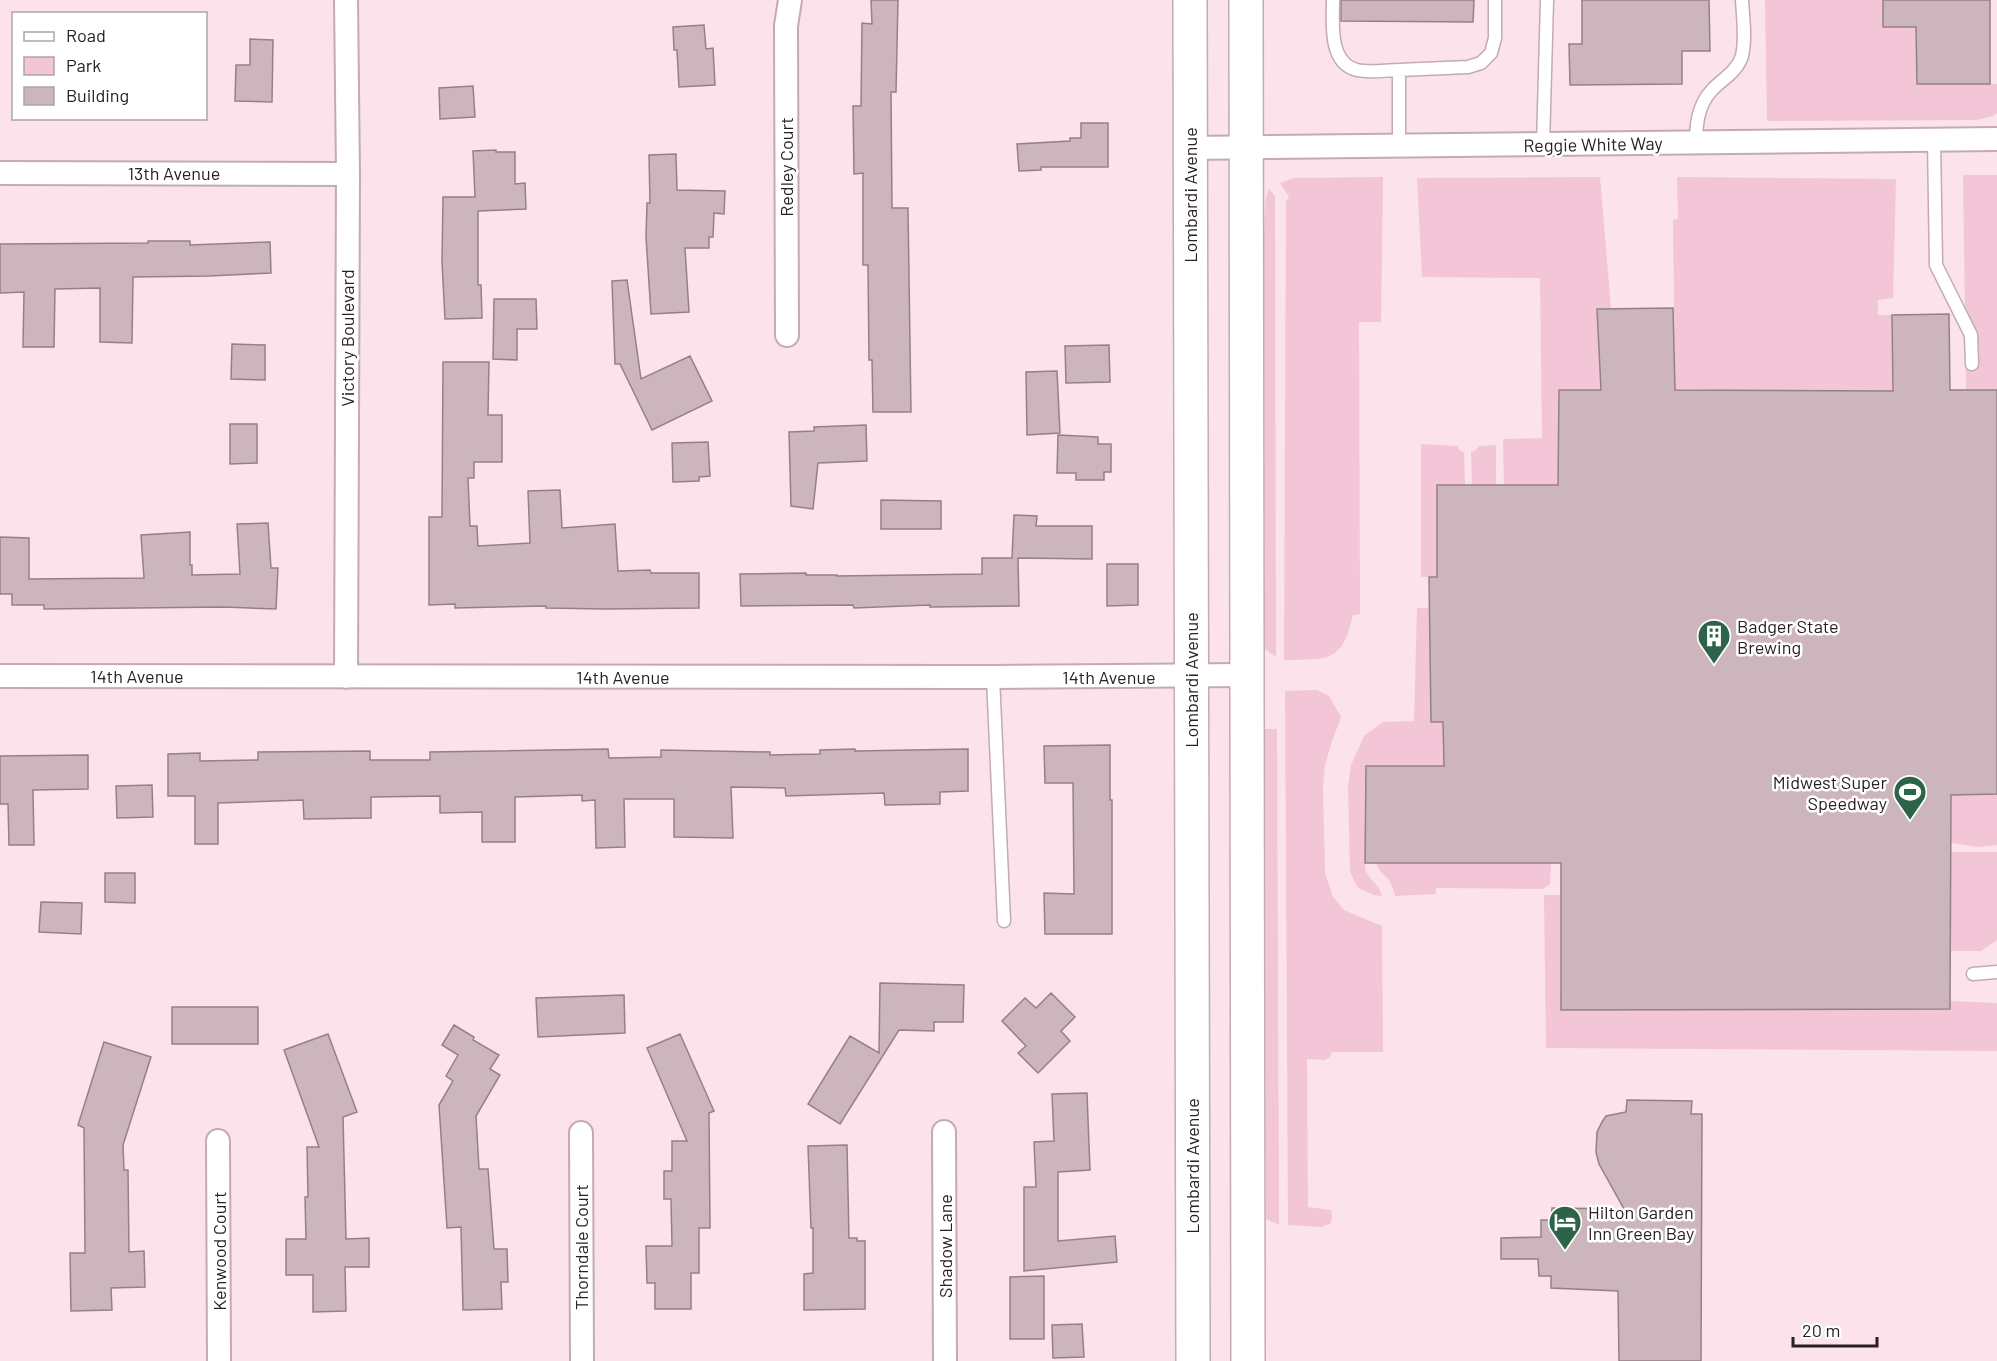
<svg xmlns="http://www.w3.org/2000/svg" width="1997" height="1361" font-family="Barlow,sans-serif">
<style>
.green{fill:#f2c6d7}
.building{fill:#ccb5bd;stroke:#968088;stroke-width:1.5}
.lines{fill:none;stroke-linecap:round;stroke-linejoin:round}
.lane-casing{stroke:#c2abb4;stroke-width:15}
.street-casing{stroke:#c2abb4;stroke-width:26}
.secondary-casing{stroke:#c2abb4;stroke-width:36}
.lane{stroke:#fff;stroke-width:12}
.street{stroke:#fff;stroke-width:22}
.secondary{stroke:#fff;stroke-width:33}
.labels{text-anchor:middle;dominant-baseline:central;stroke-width:5;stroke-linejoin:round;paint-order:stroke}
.street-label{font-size:18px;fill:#292023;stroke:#fff}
.poi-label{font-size:18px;fill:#292023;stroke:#fff;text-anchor:start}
</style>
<rect width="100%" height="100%" fill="#fbe2eb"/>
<!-- green -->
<path class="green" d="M1765 0H1883V27H1916L1917 84H1997V113L1993 116 1977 120 1767 121Z
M1963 175H1997V390H1966Z
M1383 177 1381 322H1359L1360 614 1353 615C1342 663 1329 659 1284 660L1286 202 1289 197 1280 183 1294 178Z
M1600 177 1611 308 1597 309 1601 390 1559 391 1558 485H1504L1503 439 1542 438 1540 278 1422 277 1417 178Z
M1677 177 1896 179 1893 298 1878 300V315H1892L1893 391 1675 390 1673 220 1678 219Z
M1269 189 1275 196 1276 657 1265 649 1264 227 1266 197Z
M1421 444 1458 446 1459 450 1464 452 1465 485H1437V577H1421Z
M1496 445V485H1472L1471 452 1476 450 1479 446Z
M1417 608H1430L1431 722H1443L1444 766H1366L1365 869C1369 880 1380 885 1382 896L1374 895 1358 888 1350 872 1348 787 1351 765 1364 736 1383 722 1414 721Z
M1317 690 1329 696 1341 717 1331 744 1325 765 1323 787 1325 873 1333 897 1344 910 1382 926 1383 1052H1332L1330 1057 1325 1060 1307 1059 1308 1207 1331 1210 1332 1217 1331 1223 1322 1227 1288 1225 1285 691Z
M1265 729H1277L1279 1225 1266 1219Z
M1997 794V845L1978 847 1951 843V795Z
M1950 852H1997V940L1981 951H1951Z
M1376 863H1551L1550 884 1543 889 1436 888V894L1395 896C1391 874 1381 878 1376 863Z
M1544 895H1560L1561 1010 1950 1009V1001L1997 1003V1051L1546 1048Z"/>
<!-- building -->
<path class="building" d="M871 0H898L896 92H891L892 208H908L911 412H873L872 360H869L868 265H863V173L854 174 853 106H861L862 23 872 24Z
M1341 0H1474L1473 22 1341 21Z
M1582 0H1709L1710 51H1682V84L1570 85 1569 44H1582Z
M1883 0H1990V84H1917L1916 27H1883Z
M704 25 706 49 713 48 715 85 679 87 677 50H674L673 27Z
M250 39 273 40 272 102 235 101 236 65H250Z
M473 86 475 117 440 119 439 88Z
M1081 123H1108V167H1041V170L1019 171 1017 144 1070 141V138H1081Z
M496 150V152H515V184L525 183 526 209 478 211V285H481L482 318 445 319 442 262 443 197H475L473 151Z
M676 154 677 190 725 191 724 214 714 213 713 237H709V248H685L689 312 651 314 646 237 647 203H650L649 155Z
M148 241H190V245L270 242 271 273 209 276 133 277 132 343 100 342V288L55 289 54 347H23L24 292 0 293V244L148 243Z
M627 280 641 379 690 356 712 401 652 430 620 364H615L612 281Z
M494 299H536L537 329H517V360L493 359Z
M1673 308 1675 390 1893 391 1892 315 1949 314 1950 390H1997V794L1951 795 1950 1009 1561 1010V863H1365L1366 766H1444L1443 722H1431L1429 577H1437V485H1558L1559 390H1601L1597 309Z
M232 344 265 345V380L231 379Z
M1109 345 1110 382 1066 383 1065 346Z
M443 362H489L488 415H502V462H474V478H468L470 526H477L478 546 530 543 528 491 560 490 562 528 615 524 618 571 650 570 651 573H699V608L606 609 546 608V606L455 608V604L429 605V517H442Z
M1057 371 1060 433 1027 435 1026 372Z
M230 424H257V463L230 464Z
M866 425 867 461 818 463 813 509 791 506 789 432 814 431V427Z
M1058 435 1098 437V444H1111V472H1104V480H1076V473H1057Z
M708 442 710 476 699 477V481L673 482 672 443Z
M881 500 941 501V529H881Z
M1014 515 1037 516 1036 526H1092V559L1018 558 1019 606 930 607V605L854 608 853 605 741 606 740 574 806 573V575H837V576L982 574V558H1012Z
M268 523 271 568H278L276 609 224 607 44 609V605H12V594H0V537L29 538V579L144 578 141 535 190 532V565H192V575L240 574 237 524Z
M1107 564H1138V605L1107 606Z
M1110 745V800H1112V934H1045L1044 893 1074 894 1073 783H1045L1044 746Z
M608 749 609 758 661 757V750L770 752V755L820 754V750L855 749V751L968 749V791L940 792V804L885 805 884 793 786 796 785 788 731 787 733 838 674 837V799H624L625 847 596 848 595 800 582 801V795L515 797V842H482V812L440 813V796L371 797V818L304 819 303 800 218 803V844H195V796H168V754L200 753V761L258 760V752L370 751V760H430V752Z
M88 755V789L33 790 34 845H9L8 804H0V756Z
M152 785 153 817 117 818 116 786Z
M105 873H135V903L105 902Z
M41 902 82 903 81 934 39 932Z
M880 983 964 985 963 1022H934V1031L899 1030 840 1124 808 1104 850 1036 879 1053Z
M1051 993 1075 1017 1061 1031 1070 1041 1038 1073 1018 1053 1026 1046 1002 1021 1025 998 1036 1008Z
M624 995 625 1033 538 1037 536 998Z
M172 1007H258V1044H172Z
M454 1025 474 1037 473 1040 499 1055 490 1069 500 1075 476 1116 479 1169H488L494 1249H507L508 1282H501L502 1309 463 1310 461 1227 447 1228 439 1105 453 1081 446 1076 458 1055 442 1045Z
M328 1034 357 1112 343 1117 346 1239 369 1238V1267H345L346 1311 313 1312V1275H286V1239H306L305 1197H308L307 1147H319L284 1050Z
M680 1034 714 1111 709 1113 710 1228H699V1273H691V1309H655V1283H647L646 1246H672L671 1199H664V1171H672V1141H687L647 1048Z
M104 1042 151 1057 123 1145 124 1170H128L129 1252 144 1251 145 1287 111 1288 112 1310 71 1311 70 1253H85L84 1128 78 1125Z
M1087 1093 1090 1170 1058 1172V1241L1115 1236 1117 1262 1024 1271V1187H1036L1034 1142 1054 1141 1052 1094Z
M1627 1100 1692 1101 1691 1114H1702L1701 1361H1619L1618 1291 1551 1288V1276H1539L1538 1259H1501V1238L1541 1237V1220H1551L1552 1208 1624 1209 1599 1164 1596 1152 1597 1132 1602 1122 1606 1116 1626 1112Z
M847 1145 849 1238H857V1241H865V1309L804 1310V1274L813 1273V1228H811L808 1146Z
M1044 1276V1339H1010V1277Z
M1082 1324 1084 1357 1053 1358 1052 1325Z"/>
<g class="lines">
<!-- lane casing -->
<g class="lane-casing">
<path id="lane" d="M1333 0C1333 22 1328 63 1357 70 1369 73 1386 70 1399 70V146
M1399 70 1468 67 1481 63 1491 53 1495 38V0
M1934 140 1936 265 1971 335 1972 364
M1696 143C1696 124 1698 105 1712 90 1722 79 1737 72 1742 56 1746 39 1743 17 1742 0
M1543 145 1547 0
M993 677 1004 921
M1973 974 1997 972"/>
</g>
<!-- street casing -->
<g class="street-casing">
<path id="street" d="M1190 148 1997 139
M0 173 348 174
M787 335 786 26 790 0
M0 676 993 677 1246 675
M346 677 348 174 346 0
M944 1132 945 1361
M581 1133 582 1361
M218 1141 219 1361"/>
</g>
<!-- secondary casing -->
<g class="secondary-casing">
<path id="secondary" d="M1190 0 1193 1361
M1246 0 1248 1361"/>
</g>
<!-- lane -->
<use href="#lane" class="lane"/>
<!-- street -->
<use href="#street" class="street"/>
<!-- secondary -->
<use href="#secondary" class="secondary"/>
</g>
<!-- icons -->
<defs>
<g id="building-pin" transform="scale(1.725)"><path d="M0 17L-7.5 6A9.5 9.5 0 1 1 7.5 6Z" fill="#2d6349" stroke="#fff"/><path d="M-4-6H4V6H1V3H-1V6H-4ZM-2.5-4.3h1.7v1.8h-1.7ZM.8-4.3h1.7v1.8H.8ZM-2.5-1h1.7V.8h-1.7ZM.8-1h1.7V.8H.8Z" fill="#fff"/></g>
<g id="stadium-pin" transform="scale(1.725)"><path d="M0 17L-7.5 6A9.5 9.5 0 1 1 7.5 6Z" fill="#2d6349" stroke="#fff"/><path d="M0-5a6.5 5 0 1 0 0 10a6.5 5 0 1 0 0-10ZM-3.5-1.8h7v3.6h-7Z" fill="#fff"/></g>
<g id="hotel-pin" transform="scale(1.725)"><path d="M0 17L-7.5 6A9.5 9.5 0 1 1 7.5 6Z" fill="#2d6349" stroke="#fff"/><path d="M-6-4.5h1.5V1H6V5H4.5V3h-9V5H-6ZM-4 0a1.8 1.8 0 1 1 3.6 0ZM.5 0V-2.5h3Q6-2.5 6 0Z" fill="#fff"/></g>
</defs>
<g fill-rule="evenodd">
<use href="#building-pin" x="1714" y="636"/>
<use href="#stadium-pin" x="1910" y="792"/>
<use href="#hotel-pin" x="1565" y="1222"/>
</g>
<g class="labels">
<!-- street labels -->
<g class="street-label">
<text transform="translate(1593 144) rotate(-1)">Reggie White Way</text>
<text transform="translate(786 167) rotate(-90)">Redley Court</text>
<text x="174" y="173">13th Avenue</text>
<text transform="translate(1190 195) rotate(-90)">Lombardi Avenue</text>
<text transform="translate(347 338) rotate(-90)">Victory Boulevard</text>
<text x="137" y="676">14th Avenue</text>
<text x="623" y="677">14th Avenue</text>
<text x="1109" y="677">14th Avenue</text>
<text transform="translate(1191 680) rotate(-90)">Lombardi Avenue</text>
<text transform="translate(1192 1166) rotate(-90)">Lombardi Avenue</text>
<text transform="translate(945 1246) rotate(-90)">Shadow Lane</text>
<text transform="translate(581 1247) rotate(-90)">Thorndale Court</text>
<text transform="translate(219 1251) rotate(-90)">Kenwood Court</text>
</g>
<!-- poi labels -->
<g class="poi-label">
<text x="1737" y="626">Badger State<tspan x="1737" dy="21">Brewing</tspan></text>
<text x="1887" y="782" text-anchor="end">Midwest Super<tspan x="1887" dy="21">Speedway</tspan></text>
<text x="1588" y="1212">Hilton Garden<tspan x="1588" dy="21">Inn Green Bay</tspan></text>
</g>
</g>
<!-- legend -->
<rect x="12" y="12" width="195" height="108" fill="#ffffff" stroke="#a9a6a7" stroke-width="1.5"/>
<rect x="24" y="32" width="30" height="9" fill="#ffffff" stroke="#a9a6a7" stroke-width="1.5"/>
<text x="66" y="42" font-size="18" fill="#292023">Road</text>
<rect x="24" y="57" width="30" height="18" fill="#f2c6d7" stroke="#a9a6a7" stroke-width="1.5"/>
<text x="66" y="72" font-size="18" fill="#292023">Park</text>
<rect x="24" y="87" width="30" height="18" fill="#ccb5bd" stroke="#a9a6a7" stroke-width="1.5"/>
<text x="66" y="102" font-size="18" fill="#292023">Building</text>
<!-- scale -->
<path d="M1793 1337v9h84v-9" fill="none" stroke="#292023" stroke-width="3"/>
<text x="1802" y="1337" font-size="18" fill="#292023" stroke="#ffffff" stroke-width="4.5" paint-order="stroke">20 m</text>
</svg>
